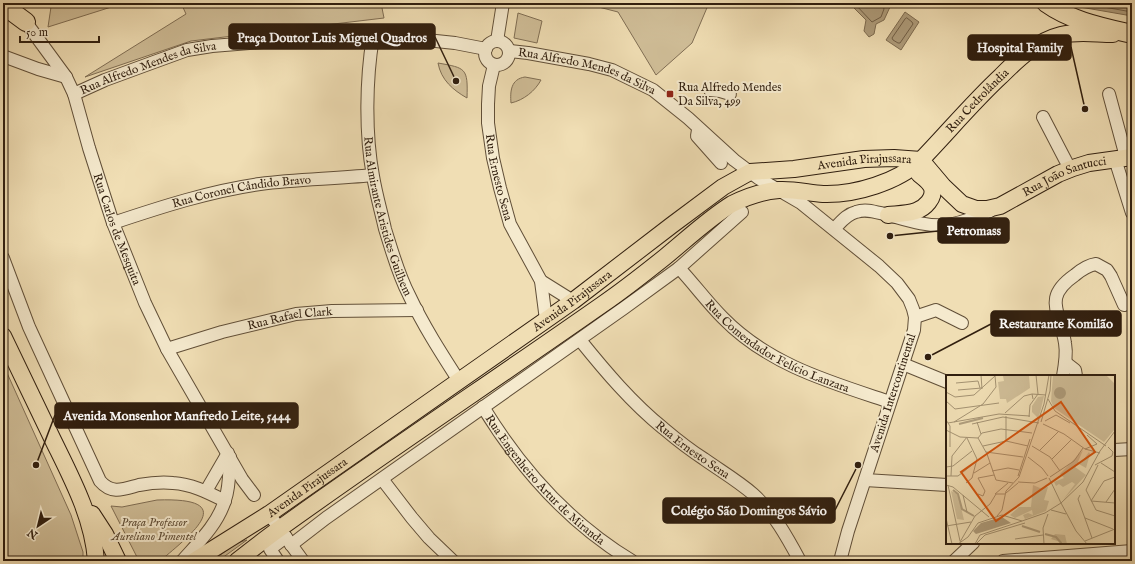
<svg xmlns="http://www.w3.org/2000/svg" width="1135" height="564" font-family="'IM FELL English',serif">
<style>
.green{fill:#d0be98;stroke:#806e54}
.water{fill:#af9d7c;stroke:#7d6b50}
.lines{fill:none;stroke-linecap:round;stroke-linejoin:round}
.shore{stroke:#705e46;stroke-width:1}
.minor-casing{stroke:#614f38;stroke-width:14}
.major-casing{stroke:#311f0f;stroke-width:18}
.highway-casing{stroke:#311f0f;stroke-width:20}
.minor{stroke:#f5eace;stroke-width:12}
.major{stroke:#f0deb4;stroke-width:16}
.highway{stroke:#f0deb4;stroke-width:18}
.poi-dot{fill:#8f2418;stroke:#f5eace;stroke-width:1.5}
.labels{text-anchor:middle;dominant-baseline:central;stroke-width:4;stroke-linejoin:round;paint-order:stroke}
.street-label{font-size:12px;fill:#311f0f;stroke:#f5eace}
.poi-label{font-size:12px;fill:#311f0f;stroke:#f5eace;text-anchor:start}
.park-label{font-size:12px;font-style:italic;fill:#614f38;stroke:#f5eace}
.inset-river{fill:none;stroke:#af9d7c;stroke-width:2}
.inset-road{fill:none;stroke:#a49272;stroke-width:1}
.view{fill:#d6530c;fill-opacity:0.15;stroke:#d6530c;stroke-width:2}
.inset-edge{fill:none;stroke:#311f0f;stroke-width:2}
.leader{fill:none;stroke:#311f0f;stroke-width:1.5}
.callout-dot{fill:#311f0f;stroke:#f5eace;stroke-width:1.5}
.callout{fill:#311f0f;stroke:#311f0f;stroke-width:1.5}
.callout-label{font-size:13px;text-anchor:middle;font-weight:bold;fill:#fff}
</style>
<rect width="100%" height="100%" fill="#f0deb4"/>
<filter id="stains"><feTurbulence type="fractalNoise" baseFrequency=".005" numOctaves="4"/><feColorMatrix values="0 0 0 0 .2 0 0 0 0 .09 0 0 0 0 .02 0 0 0 .5 -.17"/></filter>
<radialGradient id="worn" r=".72"><stop offset=".6" stop-color="#630" stop-opacity="0"/><stop offset="1" stop-color="#630" stop-opacity=".3"/></radialGradient>
<!-- green -->
<path class="green" d="M57 3H124L48 27 51 7Z
M181 3H200L202 6 227 3H381L384 18 191 41 85 77 186 14Z
M583 3H709L692 43 656 75 618 12Z
M518 13 542 21 537 43 514 38Z
M438 63C466 68 468 68 467 98 453 90 441 80 438 63Z
M525 77 541 80C535 91 524 100 511 103 510 91 511 79 525 77Z
M3 364 71 515 83 552V561H3Z
M157 500C240 497 193 533 160 561H139L111 506 122 507Z
M247 540 218 561H212L237 543Z"/>
<!-- water -->
<path class="water" d="M849 3H883L890 7 884 20 876 24 874 34 869 37 864 31 866 20Z
M1069 3H1132V16L1080 7Z
M905 12 919 22 901 50 886 40Z"/>
<g class="lines">
<!-- shore -->
<path class="shore" d="M854 3 872 22 881 17 884 9 882 3
M1081 3 1132 12
M907 18 912 22 913 24 900 43H898L893 40 892 38 905 19Z"/>
<!-- minor casing -->
<g class="minor-casing">
<g id="minor">
<path id="s1" d="M22 17 66 77 74 94 89 148 113 223 145 303 167 349 242 479 254 495"/>
<path id="s2" d="M373 37C366 79 365 133 373 176 376 194 381 211 385 229 392 251 398 274 409 295 423 325 441 353 459 381"/>
<circle cx="497" cy="53" r="12"/>
<path d="M497 41 503 3"/>
<path id="s3" d="M510 51 528 53 589 64 612 70 653 90 688 118 734 160 758 178 801 203 879 266 897 283 909 299 913 309 915 317 914 330 848 531 840 561"/>
<path d="M3 56 38 69 66 77"/>
<path id="s4" d="M494 65 489 86 488 104V123L493 158 500 188 510 224 541 281 546 320"/>
<path d="M710 90 720 91 730 94"/>
<path id="s5" d="M74 94 105 80 154 62 187 50 212 46 324 37H398L455 43 486 49"/>
<path d="M1109 94 1126 157"/>
<path d="M1043 117 1070 169"/>
<path d="M698 130 697 136 721 163"/>
<path d="M1115 159 1132 213"/>
<path id="s6" d="M113 223C161 207 210 191 260 184 297 179 335 179 372 175"/>
<path d="M834 229C841 222 847 214 856 212 867 208 878 213 889 215 907 220 928 227 946 225 962 224 976 216 990 211"/>
<path d="M3 258 29 327 100 481C112 495 124 489 139 485 150 483 163 482 173 483 192 484 209 493 225 501"/>
<path id="s7" d="M679 268C694 284 707 302 723 318 769 365 830 382 890 402"/>
<path d="M541 281 573 301"/>
<path d="M915 317 936 310 962 323"/>
<path id="s8" d="M580 340C605 371 632 403 663 428 676 439 690 450 704 459 721 471 738 481 753 494 774 513 787 537 800 561"/>
<path id="s9" d="M167 349 222 332 296 314 332 311 417 310"/>
<path d="M1066 363 1075 370 1076 376"/>
<path d="M903 364 947 382"/>
<path d="M1063 376C1065 365 1067 354 1065 343 1060 311 1042 298 1075 275 1081 270 1089 265 1096 264L1107 270 1111 276 1124 305"/>
<path id="s10" d="M483 407C521 469 569 523 632 561"/>
<path d="M1114 450 1132 449"/>
<path d="M382 479 412 518 429 538 453 561"/>
<path d="M865 480 947 485"/>
<path d="M206 491 228 453"/>
<path d="M269 514 303 561"/>
<path d="M291 545 326 518 624 308 679 268 742 212"/>
<path d="M182 561C198 543 218 524 225 500 230 486 229 471 230 457"/>
<path d="M278 561 270 549 286 537"/>
<path d="M954 561 973 543"/>
<path d="M1003 561 1132 551"/>
</g>
</g>
<!-- major casing -->
<g class="major-casing">
<g id="major">
<path id="s11" d="M921 160 943 186 962 204 976 209H987L1000 206 1058 174 1073 168 1089 163 1132 157"/>
<path d="M888 215C897 214 907 214 916 211 925 208 935 198 932 188 930 182 924 178 919 174"/>
<path d="M3 336C19 370 36 404 52 438 71 477 93 517 96 561"/>
<path d="M92 514 105 534 118 561"/>
<path id="s12" d="M194 561 269 514 573 301 672 225 723 187 750 172 794 169 864 159 894 158 921 160"/>
<path id="s13" d="M237 561C251 550 265 539 279 529 386 452 496 379 603 304 625 289 645 273 665 257 687 239 708 219 732 204 746 197 763 191 779 190 793 189 809 193 823 194 855 195 898 182 921 160 948 132 973 102 1001 76 1018 59 1037 41 1061 35 1078 31 1096 34 1113 34"/>
</g>
</g>
<!-- highway casing -->
<g class="highway-casing">
<path id="highway" d="M1046 3C1071 21 1102 27 1132 34
M3 5 26 22"/>
</g>
<!-- minor -->
<use href="#minor" class="minor"/>
<!-- major -->
<use href="#major" class="major"/>
<!-- highway -->
<use href="#highway" class="highway"/>
</g>
<!-- markers -->
<rect class="poi-dot" x="666" y="90" width="8" height="8" rx="2"/>
<g class="labels">
<!-- street labels -->
<g class="street-label">
<text stroke="none"><textPath href="#s5" startOffset="79">Rua Alfredo Mendes da Silva</textPath></text>
<text stroke="none"><textPath href="#s3" startOffset="80">Rua Alfredo Mendes da Silva</textPath></text>
<text stroke="none"><textPath href="#s13" startOffset="892">Rua Cedrolândia</textPath></text>
<text stroke="none"><textPath href="#s12" startOffset="794">Avenida Pirajussara</textPath></text>
<text stroke="none"><textPath href="#s4" startOffset="114">Rua Ernesto Sena</textPath></text>
<text stroke="none"><textPath href="#s11" startOffset="171">Rua João Santucci</textPath></text>
<text stroke="none"><textPath href="#s6" startOffset="133">Rua Coronel Cândido Bravo</textPath></text>
<text stroke="none"><textPath href="#s2" startOffset="182">Rua Almirante Aristides Guilhem</textPath></text>
<text stroke="none"><textPath href="#s1" startOffset="235">Rua Carlos de Mesquita</textPath></text>
<text stroke="none"><textPath href="#s12" startOffset="459">Avenida Pirajussara</textPath></text>
<text stroke="none"><textPath href="#s9" startOffset="127">Rua Rafael Clark</textPath></text>
<text stroke="none"><textPath href="#s7" startOffset="128">Rua Comendador Felício Lanzara</textPath></text>
<text transform="translate(893 393) rotate(-72)">Avenida Intercontinental</text>
<text stroke="none"><textPath href="#s8" startOffset="158">Rua Ernesto Sena</textPath></text>
<text stroke="none"><textPath href="#s10" startOffset="96">Rua Engenheiro Artur de Miranda</textPath></text>
<text stroke="none"><textPath href="#s12" startOffset="135">Avenida Pirajussara</textPath></text>
</g>
<!-- poi labels -->
<g class="poi-label">
<text x="678" y="87">Rua Alfredo Mendes<tspan x="678" dy="14">Da Silva, 499</tspan></text>
</g>
<!-- park labels -->
<g class="park-label">
<text x="154" y="522">Praça Professor<tspan x="154" dy="14">Aureliano Pimentel</tspan></text>
</g>
</g>
<!-- overview -->
<g transform="translate(946 375)">
<rect width="169" height="169" fill="#f0deb4"/>
<path d="M83 0 84 13 61 28 60 24H54L52 7 58 6 57 1ZM107 0H160L169 9V54L158 67 108 33 105 26ZM98 21 94 38 92 43 86 37V31L92 22ZM137 75 132 87 135 88 143 77 144 79 140 93 131 88 129 92 140 100 117 125 129 109 126 107 117 112 113 109 110 111 108 107 118 103 114 99ZM87 110 94 113 102 112 98 125 103 126 100 136 79 144 77 140 82 138 87 140 86 135 69 143 64 140 73 132H85ZM5 116 12 119 18 145 11 144ZM109 159 119 160 121 169 105 164Z" fill="#d0be98"/>
<path d="M108 18a6 6 0 1 1 12 0a6 6 0 1 1-12 0ZM56 142 65 148 30 159 27 156 35 148Z" fill="#af9d7c"/>
<path class="inset-river" d="M13 49 37 43M7 115 12 119 16 134 28 141M76 151 94 157M99 159 110 162 116 169"/>
<path class="inset-road" d="M35 0 36 14M90 0 92 19M10 8 32 6 34 13M12 15 36 13M0 17 9 22 28 20 49 1M86 19 100 20M102 24 109 36 160 71M0 26 9 34 53 28M59 38 78 21 86 19 87 24M60 41V66M83 42 84 30 92 19M0 45 4 51V72M99 46 110 40 124 48M8 47 37 29 50 12 49 1M31 47 35 59M95 47 104 16 105 0M2 48 53 39 84 41M26 49 57 42 93 48M97 49 118 59 139 74 154 78M0 55 14 62 32 63 41 79 50 105 67 108M32 63 36 58 55 54 86 58M37 71 60 66 82 71M86 71 104 82 114 96M139 74 151 69 141 60M94 75 113 56M40 77 77 82M82 82 96 93 102 101M106 84 126 64M155 88 169 97M149 90 166 81 167 77 162 72M152 90 140 115 150 135 169 141M0 92 7 91 26 76M46 96 62 93 73 95M28 98 44 88M0 101H12L31 86M5 101 6 81 21 62M72 101 84 64M104 102 128 86 137 73M169 102 158 106 145 126 169 128M103 103 115 128M72 107 89 108 101 103M20 108 26 103 31 84 21 63M0 110 7 112 43 142M2 110 14 166M60 118 72 108M32 119 37 121 39 116 32 103 48 100M49 119 62 108M17 120 21 137M134 120 132 124 146 163M160 127 169 114M115 128 130 156 141 169M105 135 120 139M51 141 56 135 60 116 73 102 98 29 103 0M0 143 6 169M139 143 167 154M0 151 25 147M69 164 97 160M139 166 169 154M14 167 29 141 44 129 50 119H59M12 169 22 162 32 148 56 140 76 146 99 138 115 128 137 107 154 76 169 56M29 169 34 160 76 146M30 169 39 160 79 148M98 169 97 153 102 139"/>
<path class="view" d="M115 27 149 77 50 146 15 97Z"/>
<rect width="169" height="169" class="inset-edge"/>
</g>
<!-- callouts -->
<path class="leader" d="M456 81L435 37M1085 109L1071 47M890 236L938 231M928 357L991 324M36 465L55 415M858 465L835 510"/>
<g class="callout-dot">
<circle cx="456" cy="81" r="4"/>
<circle cx="1085" cy="109" r="4"/>
<circle cx="890" cy="236" r="4"/>
<circle cx="928" cy="357" r="4"/>
<circle cx="36" cy="465" r="4"/>
<circle cx="858" cy="465" r="4"/>
</g>
<g class="callout">
<rect x="229" y="24" width="206" height="25" rx="4"/>
<rect x="968" y="35" width="103" height="25" rx="4"/>
<rect x="938" y="218" width="71" height="25" rx="4"/>
<rect x="991" y="311" width="130" height="25" rx="4"/>
<rect x="55" y="403" width="243" height="25" rx="4"/>
<rect x="663" y="498" width="172" height="25" rx="4"/>
</g>
<g class="callout-label">
<text x="332" y="42">Praça Doutor Luis Miguel Quadros</text>
<text x="1020" y="52">Hospital Family</text>
<text x="974" y="235">Petromass</text>
<text x="1056" y="328">Restaurante Komilão</text>
<text x="177" y="420">Avenida Monsenhor Manfredo Leite, 5444</text>
<text x="749" y="515">Colégio São Domingos Sávio</text>
</g>
<!-- margin -->
<rect width="1135" height="564" fill="none" stroke="#f0deb4" stroke-width="16"/>
<rect x="4" y="4" width="1127" height="556" fill="none" stroke="#311f0f" stroke-width="2"/>
<rect x="8" y="8" width="1119" height="548" fill="none" stroke="#311f0f"/>
<!-- north arrow -->
<g transform="translate(38 526) rotate(215)" stroke="#f5eace" stroke-width="3" paint-order="stroke">
<path d="M0-3L7 15L0 10L-7 15Z" fill="#311f0f"/>
<text y="-6" font-size="11" font-weight="bold" text-anchor="middle" fill="#311f0f">N</text>
</g>
<!-- scale -->
<path d="M20 36v6h79v-6" fill="none" stroke="#311f0f" stroke-width="2"/>
<text x="26" y="36" font-size="12" fill="#311f0f" stroke="#f5eace" stroke-width="3" paint-order="stroke">50 m</text>
<rect width="100%" height="100%" filter="url(#stains)"/>
<rect width="100%" height="100%" fill="url(#worn)"/>
</svg>
